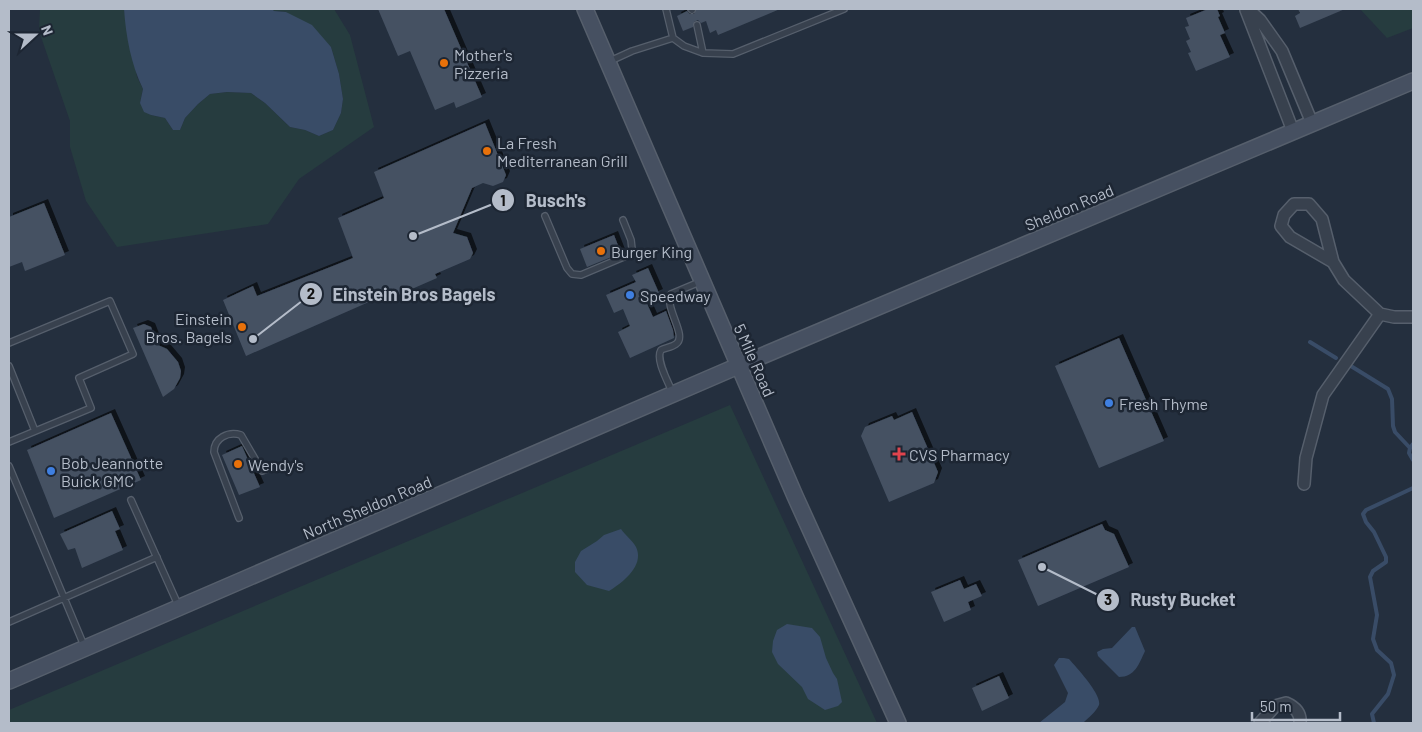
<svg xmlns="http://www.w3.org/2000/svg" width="1422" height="732" font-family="Barlow,sans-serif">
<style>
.green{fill:#263c3f}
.water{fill:#394c67}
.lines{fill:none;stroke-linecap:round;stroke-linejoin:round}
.stream{stroke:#394c67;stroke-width:4}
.building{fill:#455162;filter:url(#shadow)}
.lane-casing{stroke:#565f6c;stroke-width:8}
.street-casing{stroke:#565f6c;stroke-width:14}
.secondary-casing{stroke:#565f6c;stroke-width:18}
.lane{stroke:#38414e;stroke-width:5.5}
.street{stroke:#38414e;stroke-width:11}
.secondary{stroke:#465061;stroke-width:15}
.food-dot{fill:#e8710a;stroke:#1d2633;stroke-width:2}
.shop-dot{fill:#3f7fe0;stroke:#1d2633;stroke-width:2}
.health-dot{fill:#e0444e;stroke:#1d2633;stroke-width:2}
.labels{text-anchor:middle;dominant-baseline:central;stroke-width:5;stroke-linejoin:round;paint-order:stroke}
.poi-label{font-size:16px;fill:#b4bcc9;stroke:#1d2633;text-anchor:start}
.street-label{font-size:16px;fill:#b4bcc9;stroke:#1d2633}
.leader{fill:none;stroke:#b4bcc9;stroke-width:2}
.callout-dot{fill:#b4bcc9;stroke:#1d2633;stroke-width:2}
.mark-label{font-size:15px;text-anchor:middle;font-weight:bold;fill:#111}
.callout-label{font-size:18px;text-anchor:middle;font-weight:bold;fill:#b4bcc9;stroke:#1d2633;stroke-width:5;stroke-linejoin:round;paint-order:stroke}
</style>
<defs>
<filter id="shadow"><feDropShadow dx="4" dy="-4" stdDeviation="0" flood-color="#0009"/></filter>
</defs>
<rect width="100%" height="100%" fill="#242f3e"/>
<!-- green -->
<path class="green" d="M40 9H124L137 77 143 89 140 103 151 115 165 118 173 130H180L185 118 198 104 210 94 227 92 251 93 265 103 290 127 305 130 319 136 333 130 341 113 343 99 339 74 331 47 286 12 274 11 272 9H334L350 35 374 127 299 179 268 224 117 247 86 201 70 147V121L39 31Z
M1360 9H1413V28L1387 38Z
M730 405 877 723H9V710Z"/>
<!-- water -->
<path class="water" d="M124 9H272L274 11 286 12 312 25 331 47 339 74 343 99 341 113 333 130 319 136 305 130 290 127 265 103 251 93 227 92 210 94 198 104 185 118 180 130H173L165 118 151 115 144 112 140 103 143 89C131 64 126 37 124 9Z
M621 529C625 535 633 541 636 547 645 566 622 583 609 591L587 585 575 572V562L581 551 597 541 604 535Z
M787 624 812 628 820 637 826 658 833 673 837 679 842 702 838 706 825 710 808 699 802 687 778 664 772 652 773 641 777 630Z
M1132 627H1135L1145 651C1139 664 1135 677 1119 677L1098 656 1097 652 1103 649 1112 648Z
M1059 658H1064L1069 659C1077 668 1102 695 1099 705 1096 712 1088 718 1083 723H1039L1065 702 1068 693 1054 665Z"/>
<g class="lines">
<!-- stream -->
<path class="stream" d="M1310 342 1336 358
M1346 363 1388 389 1392 399 1393 426 1395 432 1410 448
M1413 444 1410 448 1409 453 1413 460
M1374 723 1372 714 1388 694 1394 675 1391 663 1377 650 1373 639 1377 615 1370 577 1373 571 1386 562V557L1374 532 1366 522 1363 514 1366 510 1413 488"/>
</g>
<!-- building -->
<path class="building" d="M378 9H444L482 97 456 108 454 102 435 110 410 51 398 56Z
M696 9H780L718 35 716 30 710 33 706 21 701 23 698 20 694 22 693 27 683 31 677 16 687 11 690 14H694Z
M1208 9H1217L1220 16 1218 17 1225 33 1220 35 1230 57 1196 71 1188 53 1191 52 1186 41 1190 39 1185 27 1189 26 1186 18Z
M1298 9H1345L1300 28 1295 16 1300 13Z
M485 123 506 175 503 182 493 186 483 183 472 188 453 233 467 237 473 253 470 259 435 274 437 278 389 299 387 294 246 356 223 300 253 286 257 296 353 258 338 218 384 198 374 172Z
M44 203 65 255 25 271 22 262 9 267V217Z
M614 235 621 253 587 267 580 249Z
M648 268 659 293 645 299 653 317 666 311 673 330 674 338 630 358 618 332 630 326 623 309 614 313 606 295 636 282 632 275Z
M144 324 151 327 158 345 167 349 178 362 181 371 180 378 174 389 163 397 133 328Z
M1119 338 1164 441 1099 468 1055 366Z
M912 412 938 472 934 483 889 502 861 436 865 427 892 416 894 420Z
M111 413 141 480 54 518 27 450Z
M242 446 260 487 239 495 222 455Z
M112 511 120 529 115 531 123 550 82 568 75 548 68 550 60 534Z
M1102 524 1105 530 1114 534 1129 567 1038 606 1018 560Z
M960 580 964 589 976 584 982 596 968 602 971 610 944 622 931 592Z
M999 676 1009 698 982 711 972 688Z"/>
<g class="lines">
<!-- lane casing -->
<g class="lane-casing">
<path id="lane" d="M666 9 673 38 684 46 703 53 733 54 844 9
M691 9 692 10
M697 25 703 53
M608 62 632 51 673 38
M545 216 567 268 572 274 581 275 626 256 632 249 631 240 623 220
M9 343 110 301 133 354 79 378 91 408 9 442
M9 366 35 431
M673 394C669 383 655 360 661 350 665 348 672 347 676 344 688 336 664 308 671 294L702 281
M9 466 85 648
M131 500 179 607
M239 518 214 452C214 438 228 431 241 435L262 471 267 469
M9 622 157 557"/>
</g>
<!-- street casing -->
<g class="street-casing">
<path id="street" d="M1248 9 1260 20 1282 51 1312 123
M1246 10 1293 131
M1333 262 1290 237 1281 226 1284 215 1294 204H1309L1322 219 1333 262 1344 280 1380 314 1394 317H1413
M1304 484 1306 458 1323 395 1380 314
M1260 723 1275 706 1286 703C1295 707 1301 713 1300 723"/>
</g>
<!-- secondary casing -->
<g class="secondary-casing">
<path id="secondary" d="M585 9 795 496 898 723
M9 681 738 366 1413 81"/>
</g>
<!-- lane -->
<use href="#lane" class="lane"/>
<!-- street -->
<use href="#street" class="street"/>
<!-- secondary -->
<use href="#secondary" class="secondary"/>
</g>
<!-- markers -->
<g class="food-dot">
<circle cx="444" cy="63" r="5"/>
<circle cx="487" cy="151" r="5"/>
<circle cx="601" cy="251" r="5"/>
<circle cx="242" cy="327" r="5"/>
<circle cx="238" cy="464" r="5"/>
</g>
<g class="shop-dot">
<circle cx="630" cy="295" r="5"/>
<circle cx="1109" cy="403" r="5"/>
<circle cx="51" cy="471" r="5"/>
</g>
<path class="health-dot" d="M896.5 446.5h5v5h5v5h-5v5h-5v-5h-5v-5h5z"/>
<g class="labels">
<!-- poi labels -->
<g class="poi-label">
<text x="454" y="54">Mother's<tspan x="454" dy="18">Pizzeria</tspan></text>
<text x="497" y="142">La Fresh<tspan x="497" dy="18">Mediterranean Grill</tspan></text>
<text x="611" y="251">Burger King</text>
<text x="640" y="295">Speedway</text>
<text x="232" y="318" text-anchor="end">Einstein<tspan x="232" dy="18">Bros. Bagels</tspan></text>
<text x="1119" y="403">Fresh Thyme</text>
<text x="909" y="454">CVS Pharmacy</text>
<text x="61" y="462">Bob Jeannotte<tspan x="61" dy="18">Buick GMC</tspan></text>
<text x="248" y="464">Wendy's</text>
</g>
<!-- street labels -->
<g class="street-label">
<text transform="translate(1069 207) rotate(-23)">Sheldon Road</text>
<text transform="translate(755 360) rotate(66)">5 Mile Road</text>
<text transform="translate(367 507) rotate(-23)">North Sheldon Road</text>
</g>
</g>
<!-- callouts -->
<path class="leader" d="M413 236L503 200M253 339L311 294M1042 567L1108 600"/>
<g class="callout-dot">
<circle cx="413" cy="236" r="5"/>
<circle cx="253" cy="339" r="5"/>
<circle cx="1042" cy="567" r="5"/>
<circle cx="503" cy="200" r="12"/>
<circle cx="311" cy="294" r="12"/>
<circle cx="1108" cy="600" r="12"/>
</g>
<g class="mark-label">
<text x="503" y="206">1</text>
<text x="311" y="299">2</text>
<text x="1108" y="605">3</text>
</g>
<g class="callout-label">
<text x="556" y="207">Busch's</text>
<text x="414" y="301">Einstein Bros Bagels</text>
<text x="1183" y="606">Rusty Bucket</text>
</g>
<!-- border -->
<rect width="1422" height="732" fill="none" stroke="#b4bcc9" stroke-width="20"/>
<!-- north arrow -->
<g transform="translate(35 35) rotate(69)" stroke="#1d2633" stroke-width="4" paint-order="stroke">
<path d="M0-4L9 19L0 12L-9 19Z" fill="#b4bcc9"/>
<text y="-8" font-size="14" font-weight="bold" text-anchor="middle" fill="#b4bcc9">N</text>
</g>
<!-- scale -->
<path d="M1252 712v8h88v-8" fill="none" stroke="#b4bcc9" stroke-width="2.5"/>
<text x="1260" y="712" font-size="15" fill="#b4bcc9" stroke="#1d2633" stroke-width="4" paint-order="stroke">50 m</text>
</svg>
